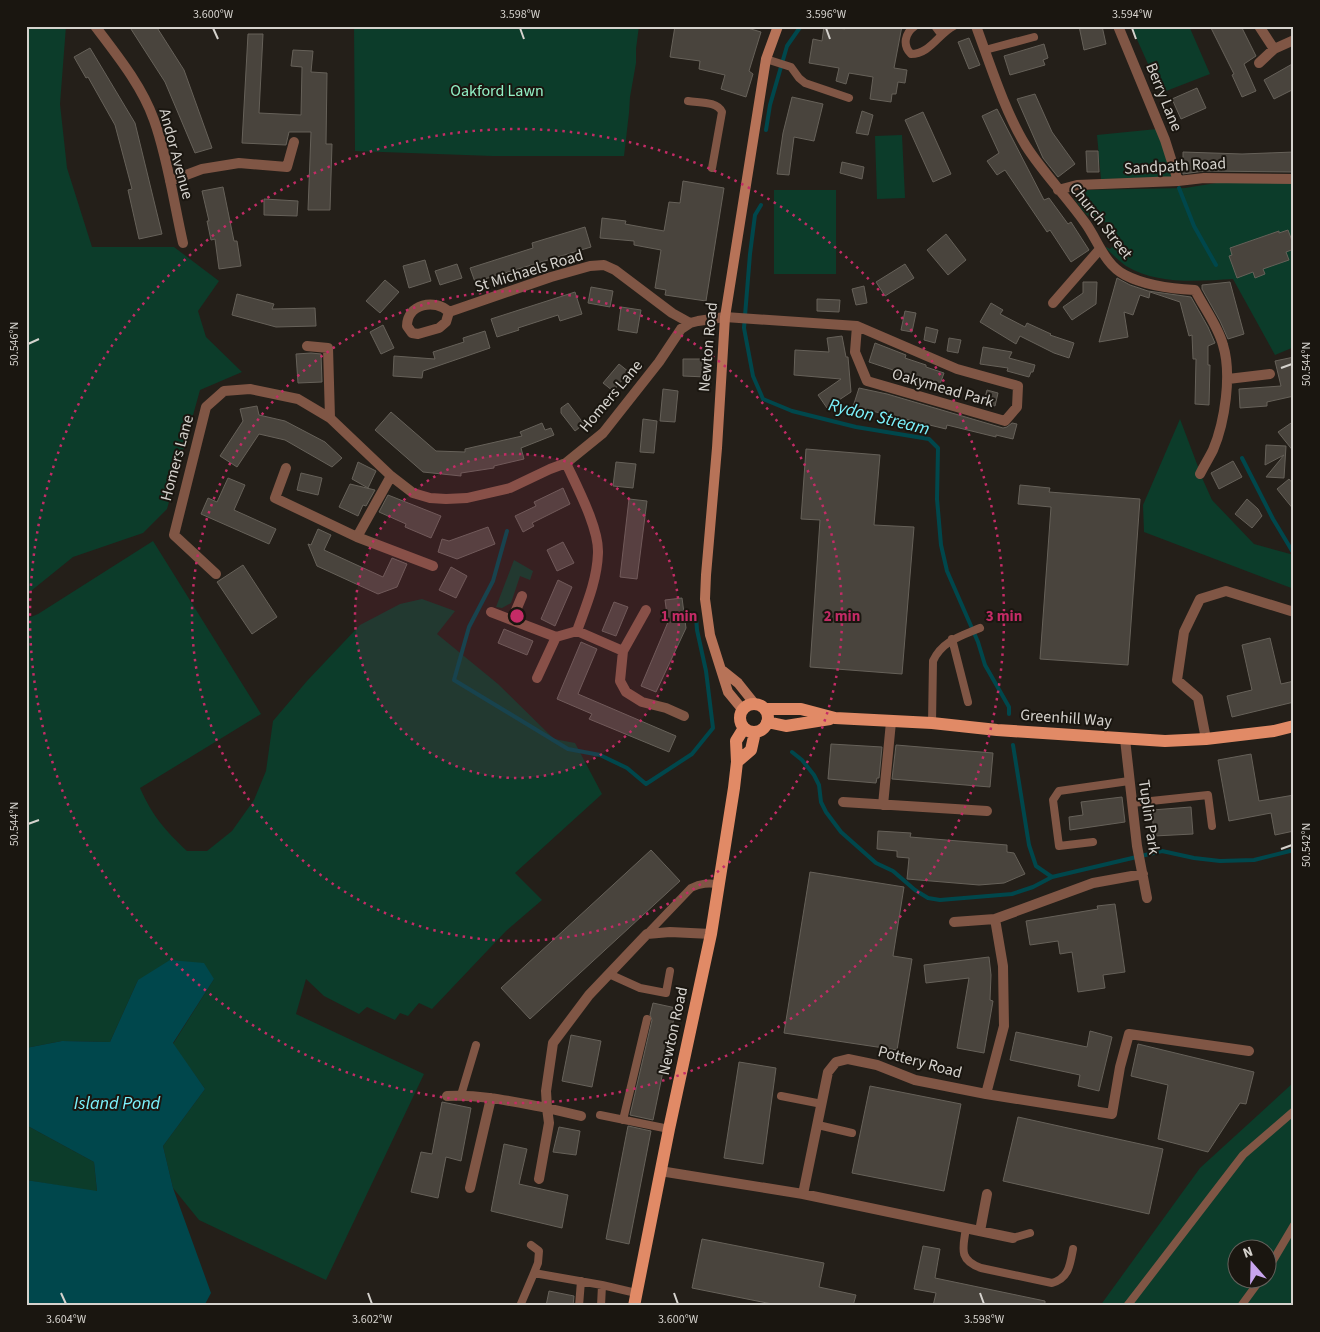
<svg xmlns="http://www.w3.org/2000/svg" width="1320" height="1332" font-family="'Source Sans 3',sans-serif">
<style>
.green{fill:#0c3c2a;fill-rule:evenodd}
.water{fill:#00474c}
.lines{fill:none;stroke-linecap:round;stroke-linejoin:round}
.stream{stroke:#00474c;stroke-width:4}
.building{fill:#49443d;stroke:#666159}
.lane{stroke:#805645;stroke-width:8}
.street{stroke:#805645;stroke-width:10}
.secondary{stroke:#b77358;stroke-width:10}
.primary{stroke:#e18a66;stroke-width:12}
.ticks{fill:none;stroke:#d5d2cd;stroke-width:2}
.ring{fill:none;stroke:#c42b66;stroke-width:2.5;stroke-dasharray:2.5 5}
.labels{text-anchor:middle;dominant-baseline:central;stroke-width:4;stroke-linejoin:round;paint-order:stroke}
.park-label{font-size:16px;fill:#93f1c6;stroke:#1a1610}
.street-label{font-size:16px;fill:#d5d2cd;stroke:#1a1610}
.water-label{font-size:18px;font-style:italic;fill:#7cf3fe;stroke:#1a1610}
.centre{fill:#c42b66;stroke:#1a1610;stroke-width:2.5}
.ring-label{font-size:15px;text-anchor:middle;font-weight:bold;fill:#c42b66;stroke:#1a1610;stroke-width:4;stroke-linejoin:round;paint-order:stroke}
.neatline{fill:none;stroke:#d5d2cd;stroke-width:2}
.ticks-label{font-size:12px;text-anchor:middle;fill:#d5d2cd}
</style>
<rect width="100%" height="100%" fill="#241f19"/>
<!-- green -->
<path class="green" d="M26 26H66L60 104 67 168 92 247H174L219 281 198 311 206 337 242 372 200 390 167 509 143 533 73 557 26 595Z
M354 26H639L636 49V63L630 97 629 113 624 156H492L355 151Z
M1131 26H1189L1210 74 1161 93Z
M1157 129 1172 176 1170 178 1101 179 1097 135Z
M902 135 905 198 877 199 875 136Z
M1222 182 1287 183 1294 185V347L1275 355 1233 279C1199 281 1157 285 1126 266 1119 261 1112 254 1106 248V247L1110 249 1116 243 1108 233 1109 224 1107 222C1092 225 1081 209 1074 198L1077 193 1084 190 1185 188Z
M774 190H836V274H774Z
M1180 419 1203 480 1212 500 1254 544 1294 555V589L1144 532 1143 505Z
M153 541 261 714 140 788C153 817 165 830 187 851H207L232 831 254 800 266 771 273 721 307 681 360 625 400 604 422 599 455 611 437 634 498 684 554 739 575 743 602 794 515 873 542 900 506 931 432 1009 419 1003 408 1016 400 1013 395 1020 367 1007 359 1014 324 996 306 979 296 1014 424 1074 326 1280 199 1220 173 1188 163 1146 205 1089 173 1044 214 979 138 980 110 1042 62 1041 26 1048V619L38 614Z
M514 560 533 571 530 580 520 576 511 603 502 608 496 607Z
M1294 1082V1306H1100L1200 1168ZM1238 1250H1268V1280H1238Z
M26 1125 94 1162 97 1192 26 1180Z"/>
<!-- water -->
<path class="water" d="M170 960 204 963 214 979 173 1043 205 1089 163 1146 173 1188 211 1293 204 1306H26V1180L97 1191 94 1162 26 1125V1048L62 1041 110 1042 138 980Z"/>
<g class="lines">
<!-- stream -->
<path class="stream" d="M766 130 770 105 787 46 801 26
M1179 188 1194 226 1216 265
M761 205 755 215 750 254 744 328 753 376 763 399 792 411 856 427 929 439 938 448 937 499 941 545 947 571 978 642 985 665 1009 707V714
M1242 458 1273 519 1294 554
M507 531 493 581 469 627 454 680 568 749 600 755 627 768 646 784 692 754 713 728 706 671 697 630 696 616
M1013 745 1029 845 1036 866 1052 877 1162 851 1194 858 1220 861 1254 860 1294 850
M792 752 802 760 814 775 819 785 821 802 826 812 841 832 876 863 893 871 915 890 928 898 940 900 1012 894 1033 887 1052 877"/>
</g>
<!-- building -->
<path class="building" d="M129 26H156L184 70 212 148 195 153 165 82Z
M675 26H741L761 32 749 71 753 74 746 97 721 89 725 75 699 69 700 61 670 57Z
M824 26 845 29 846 26H902L894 68 907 70 905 83 898 82 896 94H892L891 102 870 99 873 77 849 73 846 84 836 81 839 68 809 63 813 39 822 41Z
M1079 26H1102L1106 44 1084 50Z
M1210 26H1241L1256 56 1244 64 1256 91 1242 97 1232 75 1234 74Z
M248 34H263L259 113 301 115 302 67 291 66 293 50 313 51 311 72 327 73 326 144H332L330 210H308L311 132H289L286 145 242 143Z
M969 38 980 65 969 69 958 42Z
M1044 44 1048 58 1043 60 1045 65 1010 75 1004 56Z
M90 48 135 123 162 234 139 239 128 190 132 189 115 125 88 77 86 78 74 57Z
M1294 63V89L1274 99 1264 80Z
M1197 88 1206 108 1181 119 1172 99Z
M1035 94 1052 132 1075 164 1058 177 1043 158 1017 99Z
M792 97 823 104 814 141 794 137 789 175 777 174 783 133Z
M997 109 1044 200 1049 198 1068 224 1071 222 1089 250 1071 262 1050 230 1047 232 1005 170 997 175 987 161 999 153 982 116Z
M862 111 873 115 868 135 856 133Z
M923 112 951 174 933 182 905 120Z
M1086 151H1098L1099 172H1087Z
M1183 152 1242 154 1294 152V172L1204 171 1183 174Z
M842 162 864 167 862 179 840 173Z
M683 181 724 188 706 301 665 295 666 290 655 288 661 250 634 245V241L600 238 602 218 626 221 625 224 664 231 669 202 680 203Z
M223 187 234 241H237L241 266 219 269 215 239 211 240 207 221H209L202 191Z
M264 199 298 201 297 216 264 215Z
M585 227 591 247 475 282 470 268 533 248 532 243Z
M1288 230 1294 246V249L1286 252 1289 260 1263 269 1265 274 1255 278 1253 272 1237 278 1229 256 1232 255 1230 248 1279 231V233Z
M946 234 966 260 948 275 927 250Z
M425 260 431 281 409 288 403 266Z
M457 264 462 278 440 285 435 271Z
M905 264 914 278 885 296 876 282Z
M1117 278 1130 285 1148 291 1191 297 1208 327 1215 343 1208 346V365H1210L1209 405 1195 404 1196 359H1193L1192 335 1189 336 1180 302 1150 292 1149 298 1140 295 1133 315 1124 312 1128 337 1099 342Z
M385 280 399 292 380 313 366 301Z
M1083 282H1097L1096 304 1072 320 1063 307 1083 293Z
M1230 282 1244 334 1228 339 1220 321 1202 289V285Z
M864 286 867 303 856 305 852 289Z
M591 287 613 291 610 307 588 303Z
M575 292 582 314 560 321 558 315 518 328 519 330 497 337 491 319Z
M237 294 274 304 272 309 315 308 316 326 276 327 232 315Z
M817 299 840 300 839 312 817 311Z
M991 303 1003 310 1000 314 1025 327 1027 323 1051 334 1050 335 1074 343 1069 358 1054 353 1020 336 1016 344 980 322Z
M621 307 641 310 637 333 618 330Z
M905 311 916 313 912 332 901 330Z
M383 325 394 348 381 354 370 332Z
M926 327 938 330 935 343 924 340Z
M485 331 490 348 423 371 422 378 393 376 394 356 435 359 433 352 464 342 463 338Z
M842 336 846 357H848L851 392 827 408 818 395 841 379 794 375 795 350 829 352 827 338Z
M949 338 961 340 958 353 947 351Z
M875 343 906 355 905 358 926 365V367L944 373 939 387 930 384 929 387 892 374 893 370 869 362Z
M983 347 1012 352 1009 358 1035 365 1033 372H1031L1029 377 1007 371 1008 368 980 364Z
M311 353 321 354 322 382 298 383 296 354Z
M1294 357V396L1267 402V406L1240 408 1239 389 1281 386 1275 361Z
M683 359H706V377L683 376Z
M619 364 629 372 613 391 603 383Z
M859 388 887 394 1003 428 1007 427 1012 423 1017 424 1013 439 996 435V437L947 425 946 429 872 411 870 417 851 413Z
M663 389 678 391 675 422 660 421Z
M987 390 998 393 995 406 984 402Z
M568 403 584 424 575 431 561 413V408Z
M257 406 259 415 285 421 325 442 342 458 332 467 285 440 259 434 237 467 220 456 243 421 240 409Z
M391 412 436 451 465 452V449L522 436 520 432 542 423 545 430 551 428 554 435 521 448 524 459 494 466V468L461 473V476L423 472 375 430Z
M643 419 657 421 654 453 640 452Z
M1294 421V452L1278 432Z
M1266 445 1286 446 1284 478 1266 477 1284 455 1265 465Z
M806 449 880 455 874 525 914 527 902 674 810 667 820 520 801 519Z
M1233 461 1242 477 1219 489 1211 473Z
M358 462 376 471 368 488 352 479Z
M616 462 636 464 633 488 613 486Z
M301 473 322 478 318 495 297 490Z
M228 478 245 485 234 510 276 529 269 544 201 514 208 498 217 502Z
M1289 479 1294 485V510L1277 489Z
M350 484 375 490 366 506 363 505 358 516 339 507Z
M1020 485 1050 488 1049 492 1140 499 1128 665 1040 659 1051 507 1018 504Z
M563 488 570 504 532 523 534 526 523 532 515 516 536 506 534 502Z
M388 495 441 516 431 538 405 527 406 524 379 512Z
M629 499 647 501 637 579 620 577Z
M1247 499 1258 509 1262 516 1252 528 1235 514Z
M488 527 495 544 457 559 438 552 442 539 449 541Z
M318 529 331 535 324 550 383 577 392 558 407 564 397 587 378 594 317 566 308 544 311 545Z
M563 542 574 563 557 571 547 550Z
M243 565 277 617 252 634 217 582Z
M451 567 467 576 456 598 439 590Z
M558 580 572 587 555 626 541 619Z
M682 598 686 628 656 692 641 686 668 622 665 600Z
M614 602 628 607 616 636 602 631Z
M504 629 533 641 527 655 498 643Z
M1270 638 1281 684 1294 681V702L1232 717 1227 696 1252 690 1242 645Z
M581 642 597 649 578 694 676 736 669 752 589 719 592 714 557 699Z
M831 744 882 747 879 778H877L876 783 828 779Z
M896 745 993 753 990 787 892 779Z
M1251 754 1259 801 1294 795V831L1275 835 1271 813 1229 821 1218 760Z
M1122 797 1125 822 1070 830 1069 817 1083 815 1081 802Z
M1191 807 1193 834 1154 836 1152 810Z
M878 831 911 833 910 837 1007 845V852L1014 853 1025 874 1004 883 979 885 907 879 909 858 897 857V851L877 849Z
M651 850 680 881 530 1019 501 988Z
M810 872 904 887 893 956 912 959 897 1050 784 1033Z
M1115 904 1125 972 1103 975 1105 988 1078 992 1072 952 1060 954 1058 941 1030 945 1026 921 1098 909 1097 906Z
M989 957 991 975 990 1000 993 1001 984 1053 957 1048 969 978 926 983 924 965Z
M653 1003 676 1008 653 1120 630 1115 652 1020 650 1015Z
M1090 1031 1112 1037 1099 1091 1078 1086 1080 1075 1010 1060 1016 1032 1087 1047Z
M571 1035 601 1041 592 1087 562 1081Z
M1138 1044 1254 1072 1246 1104 1240 1103 1208 1152 1158 1139 1168 1085 1131 1076Z
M739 1062 776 1068 763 1164 724 1158Z
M870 1086 961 1104 944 1191 852 1173Z
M442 1102 471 1108 461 1161 446 1157 438 1198 411 1192 421 1152 432 1154Z
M1018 1117 1163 1149 1149 1214 1003 1181Z
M628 1126 651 1131 629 1244 606 1239Z
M559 1127 580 1131 576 1155 553 1152Z
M504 1144 527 1149 519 1184 568 1195 562 1228 491 1211Z
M702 1239 824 1263 819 1287 856 1295 853 1306H782L692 1288Z
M923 1246 940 1249 935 1278 1045 1301V1306H933L936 1293 914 1289Z
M549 1291 574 1296 573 1306H546Z"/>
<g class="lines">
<!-- lane -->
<path class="lane" d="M915 26C905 33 902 45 911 54 930 54 938 34 954 26
M935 26 941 34
M985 50 1034 37
M766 59 791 67 799 78 805 83 849 98
M688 101C699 103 717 101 722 112L712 168
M952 639 968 702
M932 723 933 661C942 641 961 636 980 628
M1132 803 1208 795 1212 826
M1093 842 1059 846 1053 800 1059 791 1129 781
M647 934 691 888C701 883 708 883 719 884
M609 974 640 988 666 993 670 971
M461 1095 476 1045
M781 1096 822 1104
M600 1115 669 1129
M623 1120 647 1019
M818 1125 852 1133
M966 1228C963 1248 958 1260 981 1268L1052 1283C1069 1278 1070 1265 1073 1249
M1013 1238 1030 1233
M531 1245 539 1251 538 1263 534 1273 602 1285 636 1293
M1268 1269 1294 1225
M520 1306 534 1273
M579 1306 581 1281
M601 1306 602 1285
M1127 1306 1243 1155 1294 1111
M1241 1306 1260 1280"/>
<!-- street -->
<path class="street" d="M95 26C117 55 142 86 154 120 168 159 174 204 183 243
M976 26C990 64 1005 112 1026 146 1044 174 1067 197 1086 224 1098 241 1105 265 1125 275 1144 285 1174 289 1195 290 1204 308 1218 326 1223 345 1232 374 1225 422 1213 450 1209 458 1204 466 1200 474
M1118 26 1165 140 1178 181
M1259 26 1274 49
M1259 63 1274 49 1294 40
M170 181 202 169 239 163 287 167 294 142
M1058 190 1077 185 1178 181 1204 178 1294 179
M1053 303 1100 249
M449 312C435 298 407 304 407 326L412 333 418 334 439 328 446 322 449 312 551 277 590 266 604 265 615 270 672 313 690 323
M307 346 328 348 330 418
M1228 379 1270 374
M566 463C577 487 599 528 598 553 597 581 586 606 577 631
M286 468 275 498 357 537 433 566
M357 537 391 476
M216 574 174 535 206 407 224 391 250 389 298 399 330 418 391 476 413 493 430 498 446 499 467 498 510 488 550 469 566 463 603 433 659 362 681 329 690 323 698 321 725 317 857 326 957 369 1018 386 1017 407 1005 421 867 381 855 352 857 326
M646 610 623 651 620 681 626 692 642 702 666 708 684 716
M491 612 556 637 577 631 623 651
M512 620 522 596
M537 678 556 637
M1125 739 1137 846 1147 898
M1206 739 1198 698 1177 680 1184 632 1200 599 1226 591 1294 612
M843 802 987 811
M883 805 891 722
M954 922 995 919 1093 883 1143 874
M986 1094 1112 1114 1120 1067 1129 1034 1249 1051
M447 1096C481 1094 514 1102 547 1108L546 1091 553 1043 589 995 647 934 670 932 711 934
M660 1171 803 1194 1013 1238
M539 1179 549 1123 547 1108 581 1116
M470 1188 491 1098
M803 1194 828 1072 836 1062 848 1059 877 1065 915 1080 986 1094 1004 1026 1003 966 995 919
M980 1231 987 1194"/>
<!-- secondary -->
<path class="secondary" d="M723 671 738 683 754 703
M742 709 728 692 710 635 705 599 706 575 717 448 725 317 766 59 778 26"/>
<!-- primary -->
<path class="primary" d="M740 718a14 14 0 1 1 28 0a14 14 0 1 1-28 0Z
M765 709H801L835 718 932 723 997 730 1165 741 1206 739 1274 731 1294 726
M767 722 786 726 830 719
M737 762 751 750 755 732
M634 1306 669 1129 711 934 734 788 737 762 736 741 744 728"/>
</g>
<!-- ticks -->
<path class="ticks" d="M213 28 218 39M520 28 524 39M826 28 830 39M1132 28 1136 39M28 344 39 339M1281 368 1292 364M28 824 39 820M1281 849 1292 845M61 1293 66 1304M368 1293 372 1304M674 1293 678 1304M980 1293 984 1304"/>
<!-- distance rings -->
<circle cx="517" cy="616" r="162" fill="#c42b66" fill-opacity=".12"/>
<g class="ring">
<circle cx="517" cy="616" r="162"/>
<circle cx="517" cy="616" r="325"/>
<circle cx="517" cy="616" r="487"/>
</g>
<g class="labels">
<!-- park labels -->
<g class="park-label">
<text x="497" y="91">Oakford Lawn</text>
</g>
<!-- street labels -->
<g class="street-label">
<text transform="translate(1164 97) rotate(68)">Berry Lane</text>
<text transform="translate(176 154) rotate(75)">Andor Avenue</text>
<text transform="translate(1175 166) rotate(-3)">Sandpath Road</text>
<text transform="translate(1101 221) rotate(52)">Church Street</text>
<text transform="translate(529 271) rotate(-17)">St Michaels Road</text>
<text transform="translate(708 347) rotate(-85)">Newton Road</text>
<text transform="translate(943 388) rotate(16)">Oakymead Park</text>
<text transform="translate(611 396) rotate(-50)">Homers Lane</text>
<text transform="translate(177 458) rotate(-75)">Homers Lane</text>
<text transform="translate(1066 718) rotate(4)">Greenhill Way</text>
<text transform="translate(1149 817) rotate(82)">Tuplin Park</text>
<text transform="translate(673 1031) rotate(-78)">Newton Road</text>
<text transform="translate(920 1062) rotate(15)">Pottery Road</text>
</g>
<!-- water labels -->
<g class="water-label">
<text transform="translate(879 417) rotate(14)">Rydon Stream</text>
<text x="117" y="1103">Island Pond</text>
</g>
</g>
<circle cx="517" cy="616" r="8" class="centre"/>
<g class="ring-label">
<text x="679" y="621">1 min</text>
<text x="842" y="621">2 min</text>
<text x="1004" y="621">3 min</text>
</g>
<!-- border -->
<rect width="1320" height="1332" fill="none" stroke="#1a1610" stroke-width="55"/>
<!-- north arrow -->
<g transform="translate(1252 1264) rotate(340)"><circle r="24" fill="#1a1610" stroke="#65615c"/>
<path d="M0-4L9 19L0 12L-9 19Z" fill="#c8a5ee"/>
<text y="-8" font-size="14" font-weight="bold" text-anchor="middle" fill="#d5d2cd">N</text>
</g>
<rect x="28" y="28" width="1264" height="1276" class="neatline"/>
<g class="ticks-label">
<text x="213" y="18">3.600°W</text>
<text x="520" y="18">3.598°W</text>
<text x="826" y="18">3.596°W</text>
<text x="1132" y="18">3.594°W</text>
<text transform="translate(14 344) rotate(-90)" y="4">50.546°N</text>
<text transform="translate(1306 364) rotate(-90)" y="4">50.544°N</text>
<text transform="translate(14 824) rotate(-90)" y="4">50.544°N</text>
<text transform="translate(1306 845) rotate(-90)" y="4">50.542°N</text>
<text x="66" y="1323">3.604°W</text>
<text x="372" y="1323">3.602°W</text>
<text x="678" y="1323">3.600°W</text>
<text x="984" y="1323">3.598°W</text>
</g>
</svg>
